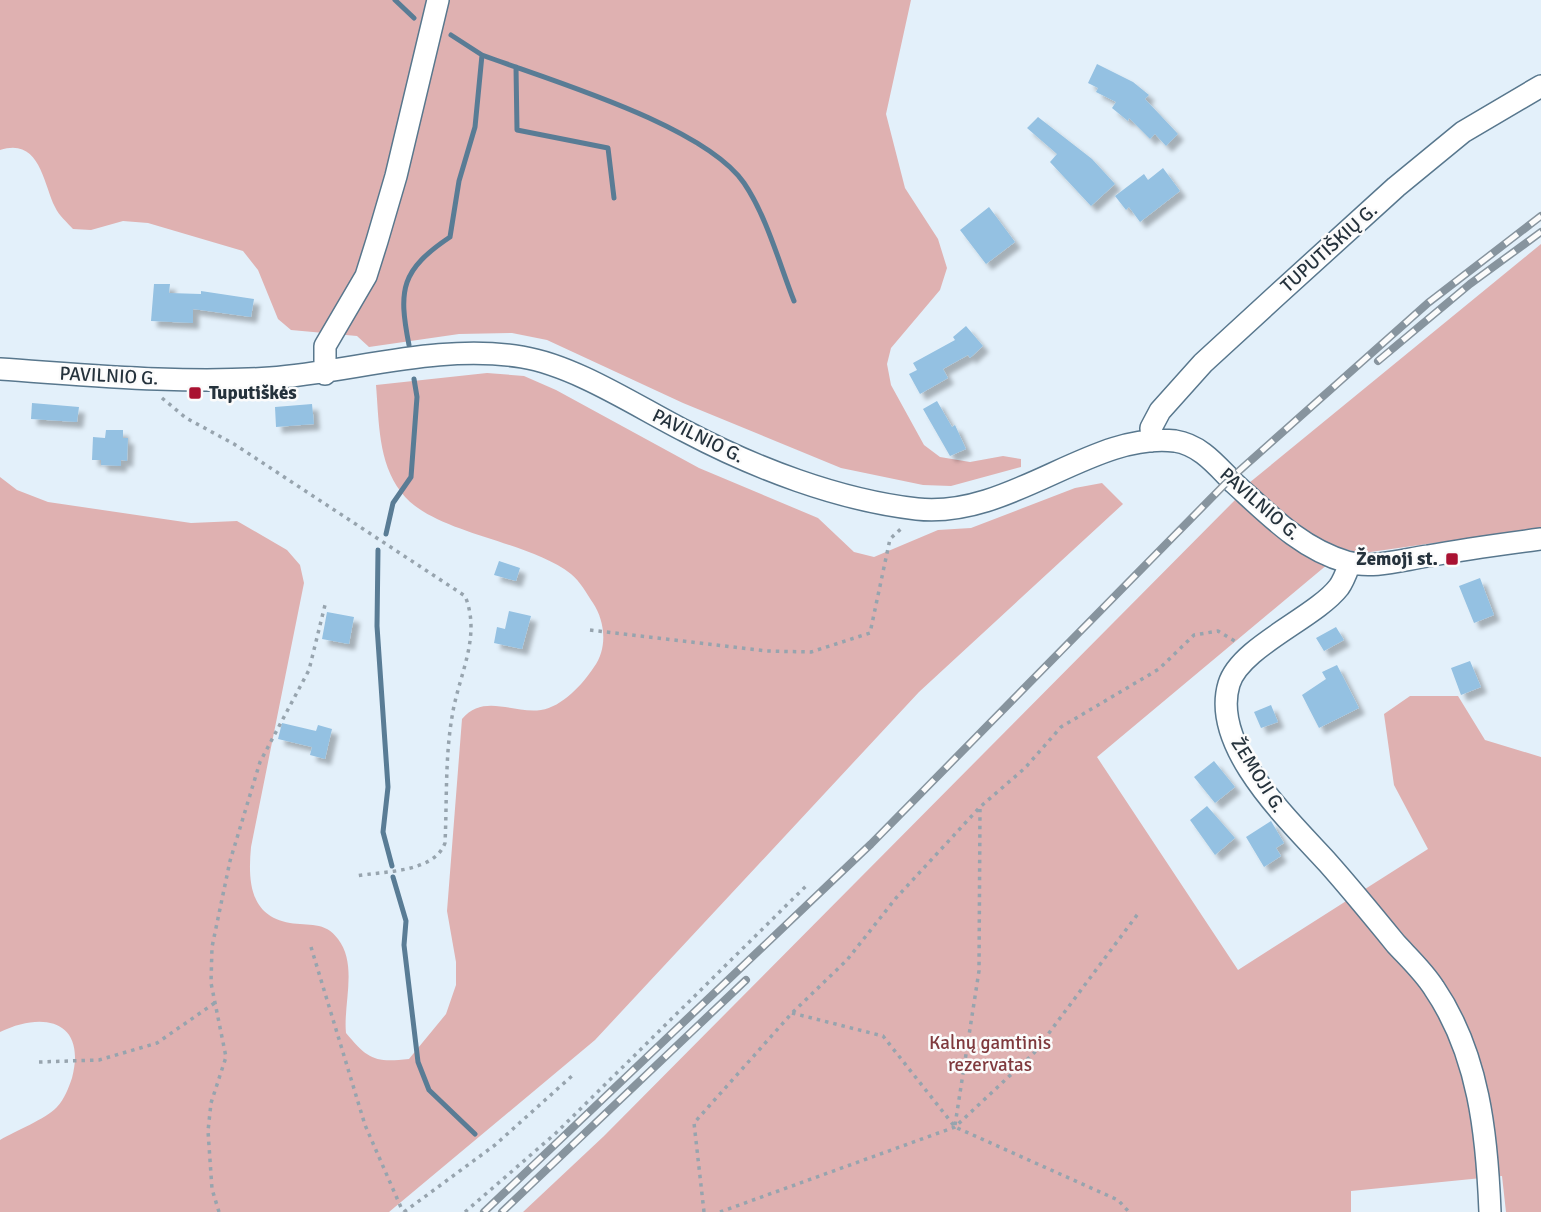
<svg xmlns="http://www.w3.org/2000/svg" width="1541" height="1212" font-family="Signika,sans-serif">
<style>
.green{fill:#dfb1b1}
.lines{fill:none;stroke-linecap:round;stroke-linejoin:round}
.stream{stroke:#597c95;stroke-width:5}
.building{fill:#94c1e2;filter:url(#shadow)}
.minor-casing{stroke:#58778d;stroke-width:24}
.path{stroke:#97a4ae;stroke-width:3.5;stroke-dasharray:3.5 5;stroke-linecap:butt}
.minor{stroke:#fff;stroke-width:21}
.rail-casing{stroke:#87949e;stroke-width:8}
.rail{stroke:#fbfbfb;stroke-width:5;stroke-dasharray:16;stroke-linecap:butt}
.poi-dot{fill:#a91131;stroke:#fbfbfb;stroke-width:2.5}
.labels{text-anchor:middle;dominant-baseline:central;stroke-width:5;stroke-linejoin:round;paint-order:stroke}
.street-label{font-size:19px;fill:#25323c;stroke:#fbfbfb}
.poi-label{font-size:19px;font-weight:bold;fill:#25323c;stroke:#fbfbfb;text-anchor:start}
.park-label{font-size:19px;fill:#7f393d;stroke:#fbfbfb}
</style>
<defs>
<filter id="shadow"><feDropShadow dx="6" dy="6" stdDeviation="2" flood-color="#0004"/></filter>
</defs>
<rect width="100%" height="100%" fill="#e3f0fa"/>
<!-- green -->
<path class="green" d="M0 0H911L886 114 905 188 938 239 947 268 940 290 891 348 887 364 891 385 924 445 940 457 970 462 1003 456 1021 459V467L951 486 923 485 841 468 683 403 547 340 512 333 459 334 369 347 357 336 291 330 278 319 258 270 243 251 148 223 123 221 91 230 73 229C67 222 59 216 55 207 43 183 40 137 0 150Z
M1541 244V528L1363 553C1316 546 1284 515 1249 483Z
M487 373 524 376 556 390 699 468 818 518 854 552 874 557 938 530 971 528 1075 488 1102 483 1123 504 919 692 595 1040 389 1212H0V1140C15 1131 46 1119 57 1107 64 1100 69 1087 72 1078 87 1020 43 1011 0 1032V477L17 490 48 502 191 523 237 521 287 550 300 565 304 583 251 847C248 880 249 916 290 923 308 926 325 921 338 939 358 965 343 1004 346 1033 368 1059 374 1063 409 1059L446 1014 456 985V962L447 911 462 719C484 693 513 714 541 710 562 707 583 684 594 667 608 648 605 621 593 603 587 594 580 581 571 574 526 539 432 534 401 492 378 462 379 421 376 385Z
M1237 498 1328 564 1097 757 1238 970 1428 849 1394 785 1384 714 1410 696H1458L1485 740 1541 757V1212H1506L1502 1176 1351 1191V1212H523L604 1136Z"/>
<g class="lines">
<!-- stream -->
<path class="stream" d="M395 0 414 18
M482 55C549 80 704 125 744 183 767 217 779 263 794 301
M516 67 517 130 608 148 614 198
M409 345C398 289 401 270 450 237L459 181 475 127 482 55 451 35
M386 534 393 503 411 477 417 397 414 379
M378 550 377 626 388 787 383 832 392 866
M393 877 406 921 404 945 418 1062 429 1090 475 1134"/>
</g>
<!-- building -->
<path class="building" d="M1097 64 1133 82 1149 95 1145 99 1178 134 1166 146 1155 134 1150 139 1129 118 1128 121 1112 108 1116 102 1096 92 1098 88 1088 83Z
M1038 117 1092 159 1115 184 1091 206 1050 162 1057 154 1027 128Z
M1163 168 1180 191 1140 222 1129 207 1126 210 1115 196 1144 174 1148 180Z
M989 207 1015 242 986 264 960 230Z
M154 284H170L169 293 201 294V291L254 299 251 317 193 309V323L151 321Z
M966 326 983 346 970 358 968 355 943 369 948 378 920 394 909 374 917 370 913 363 955 340 953 337Z
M937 401 952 427 955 425 966 449 950 456 923 409Z
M32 403 79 407 77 422 31 419Z
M312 404 314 424 276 427 275 407Z
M106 430H123V438H128L127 461 121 460V466L101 465V460H92L93 437 105 438Z
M499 561 520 568 516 581 494 575Z
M1480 578 1494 615 1474 623 1459 586Z
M509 611 531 616 522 649 494 643 497 627 505 629Z
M327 612 354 617 349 644 322 639Z
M1336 627 1344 640 1324 651 1316 638Z
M1470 661 1481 687 1461 695 1451 668Z
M1337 665 1359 708 1319 728 1302 695 1326 679 1322 672Z
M1271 705 1278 722 1261 728 1254 712Z
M282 723 316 731 318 725 332 729 325 759 310 755 312 747 278 739Z
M1214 761 1235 787 1215 803 1194 777Z
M1207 806 1235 838 1215 855 1190 820Z
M1271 821 1284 843 1276 848 1281 856 1264 867 1246 837Z"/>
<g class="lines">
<!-- minor casing -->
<g class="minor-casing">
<path id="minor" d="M0 369C90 375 180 384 270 378 352 372 439 343 522 357 576 366 636 406 685 431 755 468 838 500 917 509 1010 519 1092 431 1175 441 1201 445 1217 466 1234 483 1268 514 1301 549 1347 562 1373 569 1401 560 1428 556 1465 549 1503 544 1541 539
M325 374V346L366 276 377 241 396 176 438 0
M1152 441 1151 428 1160 411 1203 363 1276 296 1396 187 1463 132 1541 86
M1350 563C1347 571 1344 580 1339 587 1315 618 1240 647 1229 684 1210 747 1290 821 1328 863 1351 889 1374 917 1396 944 1409 958 1424 972 1434 988 1479 1054 1487 1135 1490 1212"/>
</g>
<!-- path -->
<path class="path" d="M162 398 186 418 234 444 465 596C482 637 458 676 452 717 445 758 447 801 445 843 434 873 384 871 356 876
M590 630 767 651 811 652 870 633 890 539 904 526
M311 947 365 1125 403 1212
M792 1013 883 1036 955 1127 1118 1200 1129 1212
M39 1062 99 1060 157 1043 216 1002
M955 1125 979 971 980 809
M219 1212 212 1189 208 1131 211 1103 226 1057 211 983 212 947 230 861 260 762 309 670 325 605
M404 1212 495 1145 573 1075
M465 1212 556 1133 806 886
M704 1212 694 1123 792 1013 847 960 896 898 980 807 1025 768 1061 727 1159 669 1194 635 1218 631 1238 643
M720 1212 955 1127 1034 1053 1140 911"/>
<!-- minor -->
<use href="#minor" class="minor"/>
<!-- rail casing -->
<g class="rail-casing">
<path id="rail" d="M1378 361 1470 284 1541 232
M484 1212 871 844 1230 479 1428 303 1541 216
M502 1212 746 980"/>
</g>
<!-- rail -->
<use href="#rail" class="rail"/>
</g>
<!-- markers -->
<g class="poi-dot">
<rect x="188" y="386" width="14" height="14" rx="3.5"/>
<rect x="1445" y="552" width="14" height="14" rx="3.5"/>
</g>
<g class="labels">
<!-- street labels -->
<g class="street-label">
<text transform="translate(1329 248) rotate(-42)">TUPUTIŠKIŲ G.</text>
<text transform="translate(109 376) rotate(3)">PAVILNIO G.</text>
<text transform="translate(698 436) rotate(26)">PAVILNIO G.</text>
<text transform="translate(1260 504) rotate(41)">PAVILNIO G.</text>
<text transform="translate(1258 775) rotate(58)">ŽEMOJI G.</text>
</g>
<!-- poi labels -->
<g class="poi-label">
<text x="209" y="393">Tuputiškės</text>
<text x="1438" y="559" text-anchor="end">Žemoji st.</text>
</g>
<!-- park labels -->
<g class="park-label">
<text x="990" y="1043">Kalnų gamtinis<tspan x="990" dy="22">rezervatas</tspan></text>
</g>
</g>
</svg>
